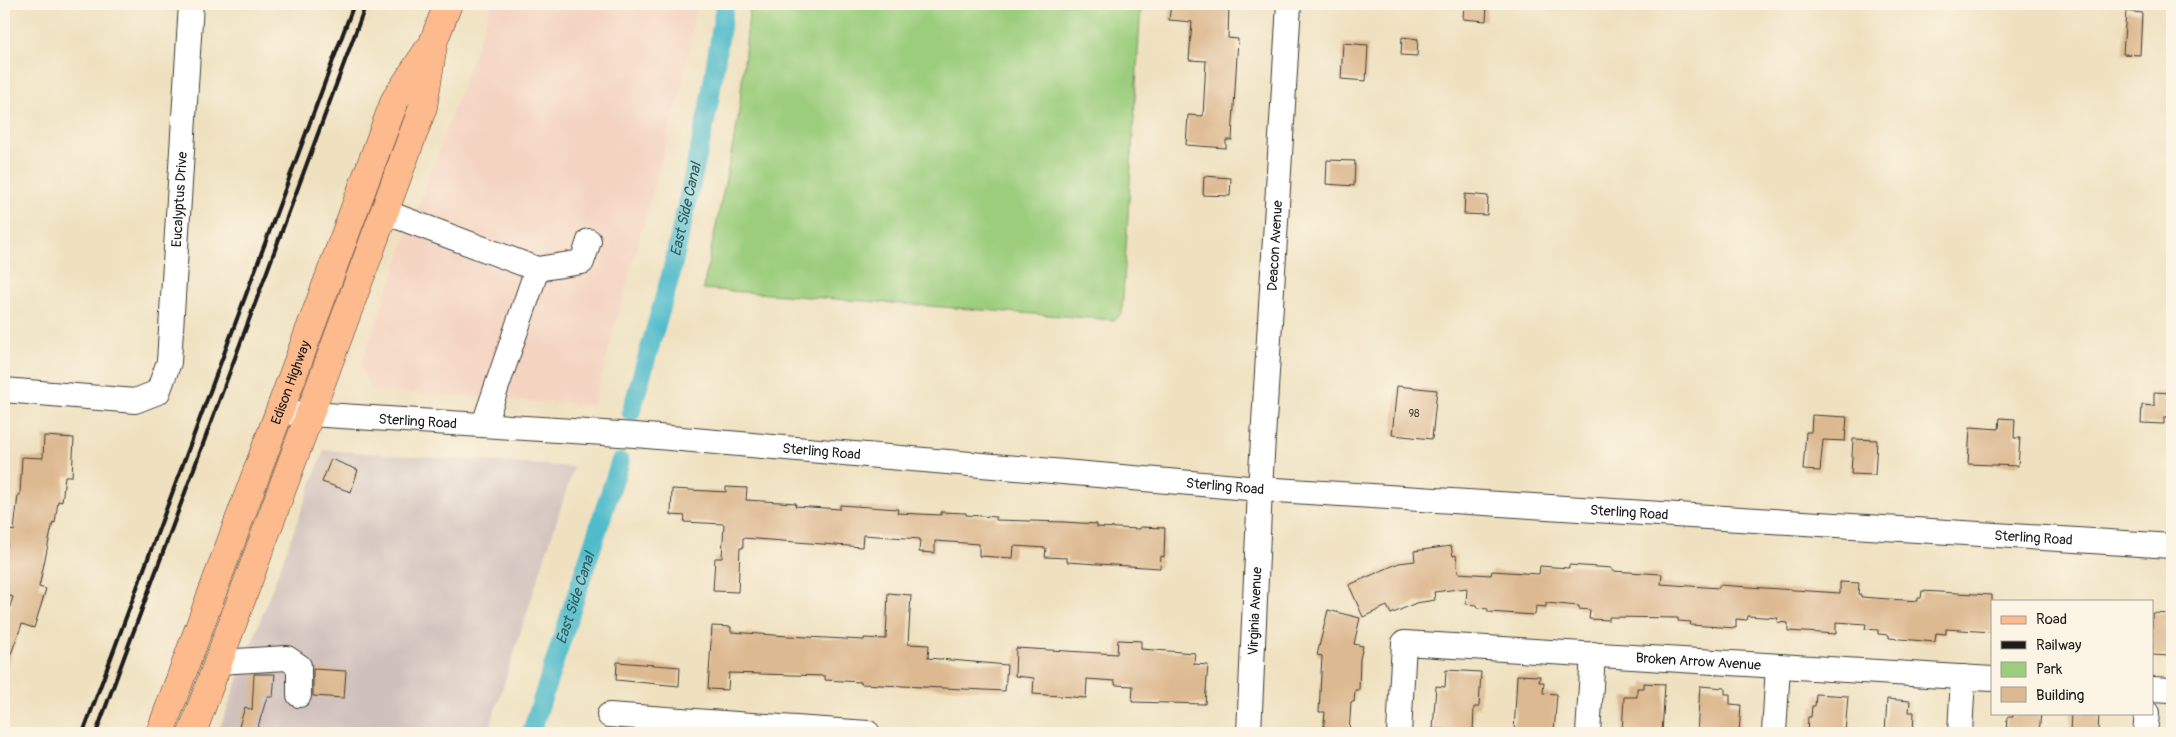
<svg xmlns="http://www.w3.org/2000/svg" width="2176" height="737" font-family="Pangolin,sans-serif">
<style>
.built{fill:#f4d3c1}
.industrial{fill:#d0c0bc}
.green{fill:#9bcd7d;stroke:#5c744c}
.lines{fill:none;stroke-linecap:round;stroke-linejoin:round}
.canal{stroke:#4fbbcb;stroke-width:19}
.building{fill:#ddb991}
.minor-casing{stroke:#3c3a35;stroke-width:26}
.major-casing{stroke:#3c3a35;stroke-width:29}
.minor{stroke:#fff;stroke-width:24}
.major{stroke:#fcba8d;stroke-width:28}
.rail{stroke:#1c1c1c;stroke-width:4}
.labels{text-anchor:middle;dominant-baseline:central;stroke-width:4;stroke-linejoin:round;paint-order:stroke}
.number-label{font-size:11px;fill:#4c4339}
.street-label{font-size:14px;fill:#1c1c1c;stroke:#fcf5e5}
.water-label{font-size:15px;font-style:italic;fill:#305c62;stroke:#fcf5e5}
</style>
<rect width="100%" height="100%" fill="#fcf5e5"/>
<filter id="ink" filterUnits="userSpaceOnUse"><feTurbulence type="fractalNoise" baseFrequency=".02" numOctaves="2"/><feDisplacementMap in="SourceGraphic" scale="10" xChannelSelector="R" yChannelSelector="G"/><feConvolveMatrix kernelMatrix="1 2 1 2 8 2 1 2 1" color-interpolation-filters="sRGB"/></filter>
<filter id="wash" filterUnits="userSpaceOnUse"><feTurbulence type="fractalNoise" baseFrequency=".0096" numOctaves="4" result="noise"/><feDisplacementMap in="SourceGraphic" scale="20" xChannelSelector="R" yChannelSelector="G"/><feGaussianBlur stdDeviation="1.12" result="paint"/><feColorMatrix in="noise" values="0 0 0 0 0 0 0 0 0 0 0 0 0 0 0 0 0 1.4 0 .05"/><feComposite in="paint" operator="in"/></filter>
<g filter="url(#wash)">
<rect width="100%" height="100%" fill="#efe1c0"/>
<!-- built -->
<path class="built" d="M492 4H697L684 78 593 405 372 390 360 366Z"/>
<!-- industrial -->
<path class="industrial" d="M324 450 574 467 488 733H218Z"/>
<!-- green -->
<path class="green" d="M750 4H1141L1122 313 1114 320 703 289 738 120Z"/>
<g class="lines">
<!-- canal -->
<g class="canal">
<path id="s1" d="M631 412 671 274 708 110 725 4"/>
<path id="s2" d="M531 733 620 462"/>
</g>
</g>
<g id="blocks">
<!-- building -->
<path class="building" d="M1171 4H1229L1228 38 1238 39 1232 140H1226V148L1186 145 1188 115 1203 116 1206 61 1189 60 1192 22 1169 20Z
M1464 4H1487L1486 21 1463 19Z
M2126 11 2142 13 2140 55 2123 54Z
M1402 37 1418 39 1417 56 1401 55Z
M1343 43 1368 45 1366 81 1341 79Z
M1327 160 1355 161 1354 186 1326 184Z
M1204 176 1231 178 1230 196 1203 195Z
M1465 194 1488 196 1487 215 1464 214Z
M1397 386 1437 390 1432 439 1392 435Z
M2154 392 2172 393V417H2164V424L2141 423 2142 405 2154 406Z
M1812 415 1847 417 1845 441 1823 440 1820 471 1803 470 1806 432H1811Z
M2000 418 2015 419 2014 438H2020L2018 466 1968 464 1970 427 1999 429Z
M44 436 74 438 72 476H65L62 502 58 501 55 523 53 522 39 587 46 589 34 628 22 624 5 670 4 626 13 597 4 594V551L6 552 10 530 14 531 18 495H20L22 457 43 458Z
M1853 439 1877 440 1875 475 1851 474Z
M331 459 358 470 351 492 322 482Z
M726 487 747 488 746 500 796 503 795 506 840 509V505L898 509 897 513 941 515V512L966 513V515L996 517V520L1064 522 1097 524V527L1140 529V527L1165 528 1164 557 1161 556 1160 568 1067 562V558L1045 557 1046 548 1014 546 1013 558 979 556V544L935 541V553L919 552 920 539 863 535 862 547 743 538V548H740L738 592 713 591 715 558H722L724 524 684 522 685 516 671 515 672 489 726 492Z
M1451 546 1453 556 1456 555 1458 573 1491 575 1492 571 1539 574 1540 566 1569 568V565L1612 568V571L1662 574 1661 584 1719 588V585L1840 593V582L1859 583 1858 594 1861 595V597L1918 601V598H1921L1922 591 1992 595V632L1946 629V634L1936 633 1935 642 1889 638V635L1878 634V630L1865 629 1866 624 1836 622V634L1788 631V623L1777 622 1778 618 1748 616 1747 620 1736 619V628L1690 625 1691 622 1678 621V618L1609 617V620L1589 619 1590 610 1579 609V606L1546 603V607L1536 606 1535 615 1488 612V609L1478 608 1477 605 1466 604 1467 588 1434 592 1435 600 1416 603 1391 614 1387 606 1363 617 1349 585 1399 563 1415 561 1414 551Z
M888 593 911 595 908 644 929 645 928 658 1007 665 1005 691 861 684V682L825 680V676L729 673 728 690 708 689 712 626 731 627V632L788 636 864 640V638L886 639Z
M1328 610 1360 618 1354 644 1363 646 1360 659 1359 690H1355L1354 702H1351L1349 733H1323L1325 712H1319L1322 656 1317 655Z
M2152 613 2172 614V656L2152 655Z
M1118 640 1141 641V649L1195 653 1194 664 1208 665 1205 704 1132 702 1133 686 1115 685V681L1087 679 1086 698 1033 694 1034 678 1015 676 1016 648 1117 654Z
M617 662 680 667 679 686 616 680Z
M313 669 346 671 344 698 313 696Z
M1446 670 1481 672 1479 707H1474L1473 733H1444L1445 729H1433L1436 686 1445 687Z
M254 674H275L273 697H267L256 733H237L245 707 252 710Z
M1517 675 1540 676 1539 682H1544L1543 693 1557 694 1554 733H1514Z
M1644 683 1665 684 1662 733H1622L1624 697H1637V688H1644Z
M1700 686 1725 688V694H1730V704L1741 705 1739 733H1697Z
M1816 694 1848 696 1845 733H1807L1808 717H1811L1812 706H1815Z
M1887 699 1910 701 1909 712H1914L1913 733H1885Z
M2013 713H2041L2039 733H2006L2007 717H2013Z
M2071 713H2099L2098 733H2070Z"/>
</g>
</g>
<g filter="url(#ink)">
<use href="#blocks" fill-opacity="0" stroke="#3c3a35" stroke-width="1"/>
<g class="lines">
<!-- minor casing -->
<g class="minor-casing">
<g id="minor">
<path d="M385 212 537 269 582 262 589 241"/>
<path id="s3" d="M4 390 135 401 158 392 169 362 191 4"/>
<path id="s4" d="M279 412 635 435 1260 489 2172 546"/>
<path d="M484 424 537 269"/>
<path d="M218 662 287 658 299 666V695"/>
<path d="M2152 689 2172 690"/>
<path d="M609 715 868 733"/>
<path id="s5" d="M1249 733 1260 489 1289 4"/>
<path id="s6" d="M1399 733 1404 643 1992 679"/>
<path d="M1588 733 1593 654"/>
<path d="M1774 733 1778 666"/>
<path d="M1960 733 1963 677"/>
<path d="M2145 733 2147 713"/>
</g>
</g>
<!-- major casing -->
<g class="major-casing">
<g id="major">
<path id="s7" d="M160 733 395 100 428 50"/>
<path d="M192 733 423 107 434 40 448 4"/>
</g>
</g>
<!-- minor -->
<use href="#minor" class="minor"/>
<!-- major -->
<use href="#major" class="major"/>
<!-- rail -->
<path class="rail" d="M83 733 354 4
M96 733 366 4"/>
</g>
</g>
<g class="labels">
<!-- number labels -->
<g class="number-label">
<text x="1414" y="413">98</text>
</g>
<!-- street labels -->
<g class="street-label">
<text stroke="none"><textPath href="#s3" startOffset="351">Eucalyptus Drive</textPath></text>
<text stroke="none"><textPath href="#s5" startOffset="488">Deacon Avenue</textPath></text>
<text stroke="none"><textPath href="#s7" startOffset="374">Edison Highway</textPath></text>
<text stroke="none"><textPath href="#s4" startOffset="139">Sterling Road</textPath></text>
<text stroke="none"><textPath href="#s4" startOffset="544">Sterling Road</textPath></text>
<text stroke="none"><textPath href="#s4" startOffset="949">Sterling Road</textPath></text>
<text stroke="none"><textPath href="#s4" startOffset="1354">Sterling Road</textPath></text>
<text stroke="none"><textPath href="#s4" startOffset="1759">Sterling Road</textPath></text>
<text stroke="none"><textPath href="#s5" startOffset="122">Virginia Avenue</textPath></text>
<text stroke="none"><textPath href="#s6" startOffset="385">Broken Arrow Avenue</textPath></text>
</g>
<!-- water labels -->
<g class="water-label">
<text stroke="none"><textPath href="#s1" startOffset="210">East Side Canal</textPath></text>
<text stroke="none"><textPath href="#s2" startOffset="142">East Side Canal</textPath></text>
</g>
</g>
<!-- margin -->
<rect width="2176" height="737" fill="none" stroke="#fcf5e5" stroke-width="20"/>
<!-- legend -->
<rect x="1991" y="600" width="162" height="115" fill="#fcf5e5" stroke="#a29e95"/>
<rect x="2001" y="616" width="25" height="8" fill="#fcba8d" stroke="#a29e95"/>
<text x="2036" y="624" font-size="15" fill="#1c1c1c">Road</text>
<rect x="2001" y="641" width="25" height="8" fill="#1c1c1c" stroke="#a29e95"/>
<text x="2036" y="650" font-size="15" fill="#1c1c1c">Railway</text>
<rect x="2001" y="662" width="25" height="15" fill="#9bcd7d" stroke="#a29e95"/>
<text x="2036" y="674" font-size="15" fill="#1c1c1c">Park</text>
<rect x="2001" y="687" width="25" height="15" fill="#ddb991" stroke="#a29e95"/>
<text x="2036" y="700" font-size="15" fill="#1c1c1c">Building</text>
</svg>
